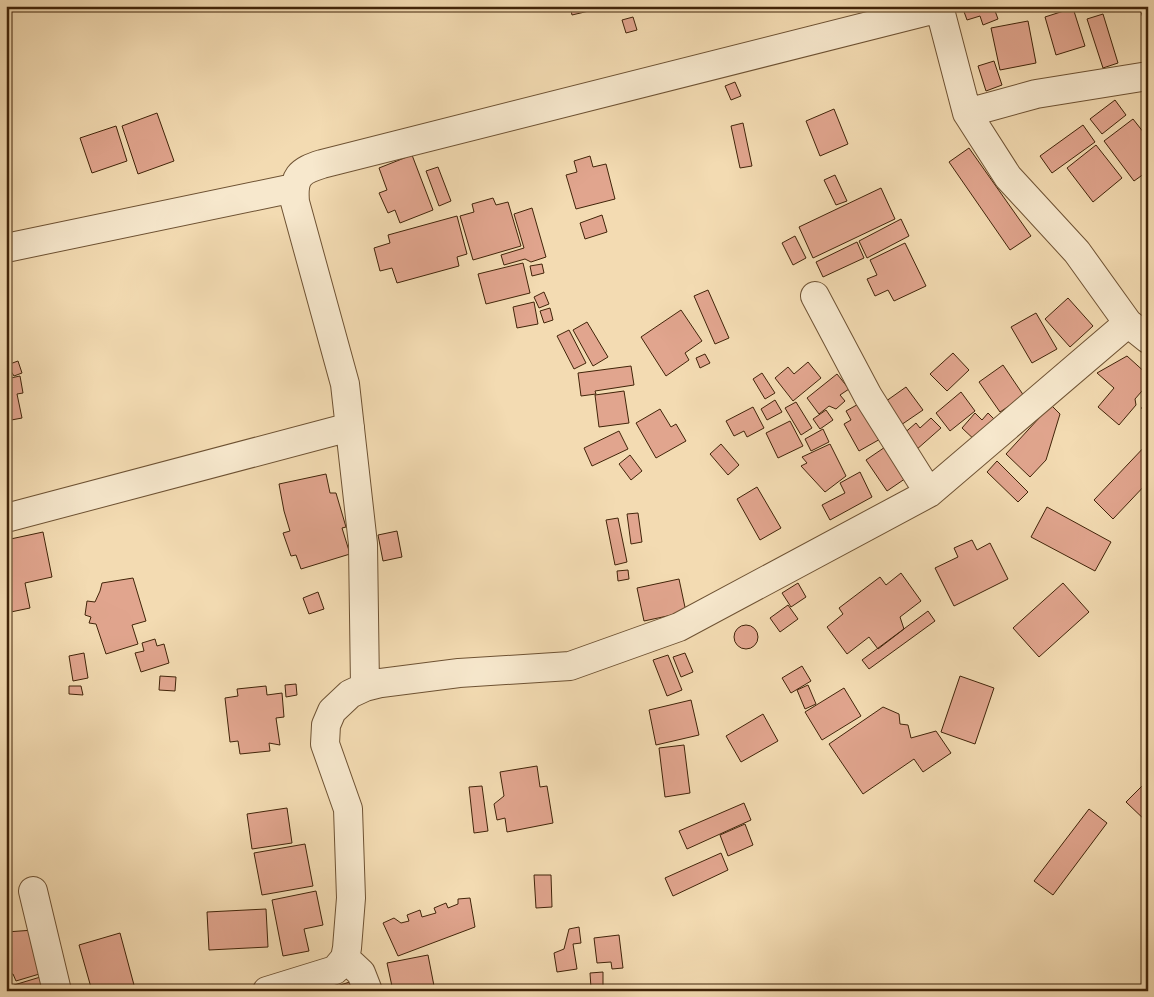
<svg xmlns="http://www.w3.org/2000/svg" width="1154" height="997" font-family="'Libre Caslon Text',serif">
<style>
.building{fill:#e1a58e;stroke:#412409}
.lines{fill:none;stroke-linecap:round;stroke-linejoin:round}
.minor-casing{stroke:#6e5233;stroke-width:30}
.minor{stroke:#f7e8cd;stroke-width:28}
</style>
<rect width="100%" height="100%" fill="#f3dbb2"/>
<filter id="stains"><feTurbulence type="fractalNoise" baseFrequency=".004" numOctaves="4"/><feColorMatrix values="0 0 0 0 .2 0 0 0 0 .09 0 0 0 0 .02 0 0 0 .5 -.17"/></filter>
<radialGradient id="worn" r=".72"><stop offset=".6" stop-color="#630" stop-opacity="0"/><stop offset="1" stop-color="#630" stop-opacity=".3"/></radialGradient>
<!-- building -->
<path class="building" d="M570 6H610L572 15Z
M962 6H1000L994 8 998 19 983 25 980 16 967 20Z
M1139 6H1148V33Z
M1073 8 1085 46 1056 55 1045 17Z
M1103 14 1118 63 1103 68 1087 19Z
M633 17 637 30 626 33 622 20Z
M1028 21 1036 63 1000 70 991 28Z
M994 61 1002 85 986 91 978 66Z
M735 82 741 96 731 100 725 86Z
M1115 100 1126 115 1102 134 1090 119Z
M834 109 848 144 820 156 806 121Z
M157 113 174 161 138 174 122 126Z
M1133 119 1148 138V171L1134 181 1104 141Z
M743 123 752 166 740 168 731 126Z
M1083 125 1095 142 1052 173 1040 156Z
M116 126 127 161 92 173 80 138Z
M1096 145 1122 178 1093 202 1067 168Z
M969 148 1031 236 1010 250 949 162Z
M412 155 433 210 400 223 395 210 388 213 379 193 387 190 379 168Z
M590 156 593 167 606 164 615 199 576 209 566 175 577 172 574 161Z
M438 167 451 201 439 206 426 171Z
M835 175 847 201 836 205 824 180Z
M881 188 895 219 813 258 799 227Z
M493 198 496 205 508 202 521 246 473 260 460 216 474 212 472 204Z
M532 208 546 257 531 262 525 259 504 265 501 255 524 248 514 214Z
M602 215 607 232 585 239 580 223Z
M457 216 467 254 457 257 459 266 397 283 392 268 380 271 374 248 390 243 388 235Z
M901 219 909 236 867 258 859 241Z
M795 236 806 258 793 265 782 243Z
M857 242 864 258 823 277 816 262Z
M905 243 926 286 894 301 888 290 875 296 867 279 877 275 870 260Z
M523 263 530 293 486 304 478 274Z
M542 264 544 273 532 276 530 266Z
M708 290 729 338 715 344 694 296Z
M544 292 549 304 539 308 534 297Z
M1068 298 1093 326 1070 347 1045 319Z
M534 302 538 324 517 328 513 307Z
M550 308 553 320 544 323 540 311Z
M681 310 702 341 685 353 689 360 666 376 641 337Z
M1036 313 1057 349 1032 363 1011 327Z
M587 322 608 357 593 366 573 330Z
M569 330 586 363 574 369 557 336Z
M953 353 969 370 947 391 930 374Z
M705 354 710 363 700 368 696 358Z
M1127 356 1148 375V384L1135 399 1136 405 1119 425 1098 407 1114 388 1097 373Z
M18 361 22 373 14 376 7 365Z
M808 362 821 378 793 401 775 378 788 367 794 374Z
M1003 365 1024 396 1000 412 979 382Z
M631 366 634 385 595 391 596 394 581 396 578 373Z
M762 373 775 393 765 399 753 379Z
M837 374 849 389 840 395 845 401 836 409 829 406 819 414 807 398Z
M20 376 23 393 17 394 22 418 6 421V379Z
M906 387 923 410 898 427 882 404Z
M624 391 629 423 599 427 595 395Z
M961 392 975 411 950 431 936 413Z
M775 400 782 412 767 420 761 409Z
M1148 401V415L1141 408Z
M796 402 812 428 801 435 785 408Z
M862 402 882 438 859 451 844 424 851 420 846 411Z
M1051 405 1060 414 1046 460 1030 477 1006 454Z
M753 407 764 428 747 437 744 431 734 436 726 421Z
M660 409 671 427 676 424 686 441 656 458 636 423Z
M826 410 833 420 820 429 813 419Z
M975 413 982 420 988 413 997 422 978 443 962 428Z
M931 418 941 428 916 450 902 435 916 423 920 428Z
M790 421 803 446 778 458 766 433Z
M823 429 829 442 811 451 805 439Z
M619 431 628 449 592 466 584 448Z
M894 441 915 472 887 491 866 460Z
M1148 443V482L1113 519 1094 500Z
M721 444 739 465 728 475 710 454Z
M830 444 846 476 825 492 801 466 807 463 802 457Z
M630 455 642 471 631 480 619 464Z
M997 461 1028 492 1018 502 987 472Z
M860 472 872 497 830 520 822 505 845 493 840 483Z
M326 474 330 493H336L346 527 342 528 350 554 301 569 296 555 291 556 283 533 290 531 284 511 279 484Z
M757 487 781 528 760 540 737 499Z
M1047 507 1111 542 1095 571 1031 537Z
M638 513 642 542 631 544 627 514Z
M618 518 627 562 615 565 606 520Z
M397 531 402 557 383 561 378 535Z
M43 532 52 577 25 583 30 608 6 613V540Z
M972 540 977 550 990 543 1008 579 954 606 935 568 958 557 954 548Z
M628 570 629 579 618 581 617 571Z
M901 573 921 601 900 617 904 629 878 649 869 637 847 654 827 627 843 614 839 608 880 577 886 585Z
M133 578 146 621 132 625 138 644 106 654 96 624 89 623 91 617 85 615 87 601 95 602 100 591 102 583Z
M679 579 686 612 644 621 637 588Z
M798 583 806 597 791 607 782 593Z
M1063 583 1089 612 1039 657 1013 628Z
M318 592 324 609 309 614 303 598Z
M788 605 798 619 780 632 770 618Z
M928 611 935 621 869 669 862 660Z
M734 637a12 12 0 1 1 24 0a12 12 0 1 1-24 0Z
M155 639 157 646 164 644 169 663 141 672 135 653 144 651 142 643Z
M84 653 88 678 73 681 69 656Z
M685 653 693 672 681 677 673 657Z
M668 655 682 690 667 696 653 660Z
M802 666 811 681 791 693 782 678Z
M160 676 176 677 175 691 159 690Z
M960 676 994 688 975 744 941 732Z
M296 684 297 695 286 697 285 685Z
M808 685 816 704 805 709 797 690Z
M69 686H81L83 695 69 694Z
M266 686 267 695 282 693 284 717 276 718 280 745 269 743 270 751 240 754 238 741 230 742 225 698 238 696 237 689Z
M844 688 861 716 822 740 805 712Z
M691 700 699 735 656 745 649 710Z
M883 707 899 714 900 724 908 725 911 738 936 731 951 753 923 772 914 759 863 794 829 744Z
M763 714 778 741 741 762 726 736Z
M684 745 690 793 665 797 659 748Z
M537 766 540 787 547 786 553 823 507 832 505 818 497 820 494 804 504 796 500 772Z
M1148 780V823L1126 802Z
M482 786 488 831 474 833 469 787Z
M744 803 751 820 687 849 679 831Z
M287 808 292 843 252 849 247 814Z
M1089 809 1107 823 1053 895 1034 881Z
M745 824 753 845 728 856 720 835Z
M305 844 313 886 262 895 254 853Z
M721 853 728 870 673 896 665 878Z
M534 875H551L552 907 536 908Z
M316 891 323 925 304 929 309 951 283 956 272 900Z
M470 898 475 927 398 956 383 923 394 918 401 923 409 921 407 915 420 910 422 917 436 913 434 908 446 903 448 908 458 904V899Z
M266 909 268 947 209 950 207 912Z
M579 927 581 943 573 944 577 969 557 972 554 953 564 949 569 929Z
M34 930 46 972 16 981 13 974H6V932Z
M120 933 134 985 115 991H92L79 945Z
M619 935 623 968 612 969 611 962 597 963 594 938Z
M428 955 435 991H393L387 963Z
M603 972V988H591L590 973Z
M47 975 51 991H16L14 985Z
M353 981 355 991H321Z"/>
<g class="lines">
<!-- minor casing -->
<g class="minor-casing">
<path id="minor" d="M939 6 967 113 1008 177 1077 252 1128 323 1148 339
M967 113 1036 94 1148 76
M6 248 294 188
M815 296 868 396 929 493
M6 518 350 427
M365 687 363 544 345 384 295 202C293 177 299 171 322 164L940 8
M33 891 57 991
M345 958 361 973 368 991
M267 991 335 970 345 958 347 948 351 898 348 809 325 744 326 725 332 711 350 694 365 687 381 683 459 673 570 666 679 627 929 493 1128 323"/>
</g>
<!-- minor -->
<use href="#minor" class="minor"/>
</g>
<!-- margin -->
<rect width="1154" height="997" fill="none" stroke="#f3dbb2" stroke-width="25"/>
<rect x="8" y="8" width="1139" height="982" fill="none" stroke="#412409" stroke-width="2.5"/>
<rect x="12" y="12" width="1129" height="972" fill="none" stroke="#412409"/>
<rect width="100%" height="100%" filter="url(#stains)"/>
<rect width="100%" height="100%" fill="url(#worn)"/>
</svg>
